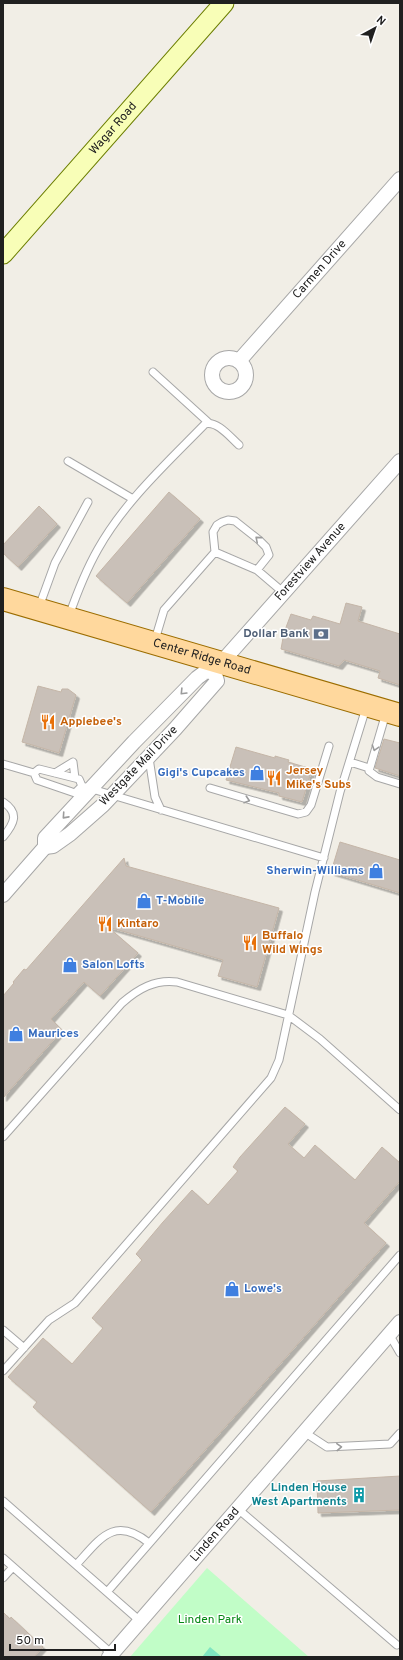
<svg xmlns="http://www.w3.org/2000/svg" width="403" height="1660" font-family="Overpass,sans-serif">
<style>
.park{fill:#c1fdc7}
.pitch{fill:#7fe5c1}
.building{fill:#c9c0b8;stroke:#c4b5a7;filter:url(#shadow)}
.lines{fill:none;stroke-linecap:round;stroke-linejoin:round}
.lane-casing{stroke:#a7a7a7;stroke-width:9}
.street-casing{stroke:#a7a7a7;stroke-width:16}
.secondary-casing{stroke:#6c7e00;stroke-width:21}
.primary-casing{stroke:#9c6d00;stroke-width:24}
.lane{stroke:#fff;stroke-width:7}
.street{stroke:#fff;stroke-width:14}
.secondary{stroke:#f8feb7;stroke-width:19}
.primary{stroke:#ffd89d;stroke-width:22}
.oneway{stroke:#9b9b9b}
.labels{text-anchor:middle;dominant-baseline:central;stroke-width:3;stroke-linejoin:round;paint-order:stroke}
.street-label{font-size:12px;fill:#202020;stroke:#fff}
.service-label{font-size:12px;font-weight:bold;fill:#4e5e75;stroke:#fff;text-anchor:end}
.food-label{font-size:12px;font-weight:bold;fill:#c56008;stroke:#fff;text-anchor:start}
.shop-label{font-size:12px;font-weight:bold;fill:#366cbe;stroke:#fff;text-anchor:start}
.culture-label{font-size:12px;font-weight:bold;fill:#0d838f;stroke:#fff;text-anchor:end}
.park-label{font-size:12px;fill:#048713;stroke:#fff}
</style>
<defs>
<filter id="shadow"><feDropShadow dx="3.5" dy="3.5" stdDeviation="0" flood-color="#0004"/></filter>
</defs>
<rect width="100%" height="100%" fill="#f1eee6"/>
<!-- park -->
<path class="park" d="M207 1568 309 1657H130Z"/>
<!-- pitch -->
<path class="pitch" d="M210 1647 222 1657H202Z"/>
<!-- building -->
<path class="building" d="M169 492 200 519 127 603 96 576Z
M39 506 57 524 18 567 3 553V545Z
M346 603 362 607 358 621 400 634V685L378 678 380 671 344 660 339 666 281 649 283 638H282L291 614 311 620 313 616 340 624Z
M38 686 61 692 62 689H68L76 695 59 753 22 742Z
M384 739 400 743V776L375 768Z
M236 747 275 758V756L289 760 288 762 312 769 302 802 279 796V793L226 780Z
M340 842 400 860V893L331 872Z
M124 858 126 866 279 908 257 987 218 976 223 960 108 927 138 953 100 996 84 982 51 1019 62 1030 3 1098V996L14 983 13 982 24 969 26 970Z
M285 1107 305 1124 288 1144 304 1158 315 1145 355 1180 382 1147 400 1163V1181L364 1223 386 1243 151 1512 33 1407 37 1402 8 1377 43 1338 72 1364 103 1328 92 1318 142 1260 136 1254 163 1222 192 1190 208 1205 238 1171 233 1167 240 1157Z
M400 1476V1510L318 1513 317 1481Z
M3 1612 10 1619 11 1617 43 1647 34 1657H3Z"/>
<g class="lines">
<!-- lane casing -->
<g class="lane-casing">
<path id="lane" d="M153 372 209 423
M68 461 133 499
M215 552 213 532 217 525 222 522 228 520 235 521 259 540 266 547 269 555 257 570
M39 607 55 563 88 502
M69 616C77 593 86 570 98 549 125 501 167 463 205 424 217 420 231 438 239 445
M155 640 164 610 215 552 257 570 284 593
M386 713 369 771 377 777 400 784
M149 758 155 797 161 810
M350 762 369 768
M3 764 34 773
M55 773 73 762 75 778
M82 786 75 793 37 780 34 773 39 769 79 779 82 786 324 858
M210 788 298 814 306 812 311 805 329 746
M3 802C20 813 14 824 3 837
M3 1137 122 1003C138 989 155 979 177 982L288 1015 320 1039 400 1110
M3 1330 24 1348
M389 1334 400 1353
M3 1371 49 1320 75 1303 271 1078 279 1060 315 892 340 792 366 708
M304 1432 327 1447 390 1444 400 1433
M3 1501 140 1621
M238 1509 397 1645
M3 1558 112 1654
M76 1565C100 1539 114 1515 149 1543
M3 1578 13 1567
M107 1592 400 1255"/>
</g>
<!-- street casing -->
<g class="street-casing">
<g id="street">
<circle cx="229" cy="375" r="17"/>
<path id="s1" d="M239 361 400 179"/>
<path id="s2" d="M214 671 217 681 175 729 103 805 70 834 53 846 45 847V838L134 742 197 678 205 672 214 671 400 461"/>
<path d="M3 895 45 847"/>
<path id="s3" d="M109 1657 400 1322"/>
</g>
</g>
<!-- secondary casing -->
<g class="secondary-casing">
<g id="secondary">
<path id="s4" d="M3 254 224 3"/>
</g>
</g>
<!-- primary casing -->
<g class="primary-casing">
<g id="primary">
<path id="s5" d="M3 599 400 715"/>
</g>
</g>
<!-- lane -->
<use href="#lane" class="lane"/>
<!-- street -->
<use href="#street" class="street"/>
<!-- secondary -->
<use href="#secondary" class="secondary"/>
<!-- primary -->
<use href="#primary" class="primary"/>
</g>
<!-- one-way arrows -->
<defs><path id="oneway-chevron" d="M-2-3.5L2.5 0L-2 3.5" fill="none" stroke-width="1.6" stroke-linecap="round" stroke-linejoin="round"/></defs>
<g class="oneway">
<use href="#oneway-chevron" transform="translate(258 539) rotate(-139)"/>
<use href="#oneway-chevron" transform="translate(183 692) rotate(134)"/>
<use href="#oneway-chevron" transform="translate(375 748) rotate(108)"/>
<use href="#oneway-chevron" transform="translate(247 800) rotate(18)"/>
<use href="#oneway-chevron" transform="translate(65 816) rotate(132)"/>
<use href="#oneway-chevron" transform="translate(339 1447) rotate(-3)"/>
</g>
<!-- icons -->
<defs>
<g id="bank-bare" transform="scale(1.2)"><path d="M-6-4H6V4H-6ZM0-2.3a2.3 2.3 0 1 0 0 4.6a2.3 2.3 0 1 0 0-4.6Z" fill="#5c6f8a" stroke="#fff" stroke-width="2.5" paint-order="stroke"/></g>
<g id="restaurant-bare" transform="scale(1.2)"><path d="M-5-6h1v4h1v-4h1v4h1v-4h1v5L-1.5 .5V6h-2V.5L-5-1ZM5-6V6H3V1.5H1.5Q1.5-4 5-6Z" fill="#e8710a" stroke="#fff" stroke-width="2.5" paint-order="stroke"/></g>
<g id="shop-bare" transform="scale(1.2)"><path d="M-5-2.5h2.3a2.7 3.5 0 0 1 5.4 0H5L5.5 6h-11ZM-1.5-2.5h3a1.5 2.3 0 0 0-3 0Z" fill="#3f7fe0" stroke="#fff" stroke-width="2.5" paint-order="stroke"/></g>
<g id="building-bare" transform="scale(1.2)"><path d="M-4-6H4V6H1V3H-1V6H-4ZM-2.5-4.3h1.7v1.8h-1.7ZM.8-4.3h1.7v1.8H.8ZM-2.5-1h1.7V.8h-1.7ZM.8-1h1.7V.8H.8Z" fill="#0f9aa8" stroke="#fff" stroke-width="2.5" paint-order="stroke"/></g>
</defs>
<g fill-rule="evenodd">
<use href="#bank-bare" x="321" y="634"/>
<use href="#restaurant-bare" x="48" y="722"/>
<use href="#shop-bare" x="257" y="773"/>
<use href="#restaurant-bare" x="274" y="778"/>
<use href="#shop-bare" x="376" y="871"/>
<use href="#shop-bare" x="144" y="901"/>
<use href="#restaurant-bare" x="105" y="924"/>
<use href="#restaurant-bare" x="250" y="943"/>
<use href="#shop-bare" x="70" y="965"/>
<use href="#shop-bare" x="16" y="1034"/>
<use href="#shop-bare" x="232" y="1289"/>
<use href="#building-bare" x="359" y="1495"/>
</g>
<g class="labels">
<!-- street labels -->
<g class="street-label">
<text stroke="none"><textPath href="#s4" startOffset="167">Wagar Road</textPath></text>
<text stroke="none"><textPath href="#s1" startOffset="122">Carmen Drive</textPath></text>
<text stroke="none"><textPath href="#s2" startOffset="646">Forestview Avenue</textPath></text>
<text stroke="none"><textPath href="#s5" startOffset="207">Center Ridge Road</textPath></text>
<text transform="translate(139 766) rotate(-46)">Westgate Mall Drive</text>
<text stroke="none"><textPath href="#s3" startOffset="162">Linden Road</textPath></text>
</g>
<!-- service labels -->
<g class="service-label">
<text x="309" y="634">Dollar Bank</text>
</g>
<!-- food labels -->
<g class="food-label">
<text x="60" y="722">Applebee's</text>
<text x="286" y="771">Jersey<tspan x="286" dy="14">Mike's Subs</tspan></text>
<text x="117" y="924">Kintaro</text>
<text x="262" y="936">Buffalo<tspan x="262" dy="14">Wild Wings</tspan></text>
</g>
<!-- shop labels -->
<g class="shop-label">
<text x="245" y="773" text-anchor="end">Gigi's Cupcakes</text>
<text x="364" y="871" text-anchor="end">Sherwin-Williams</text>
<text x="156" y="901">T-Mobile</text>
<text x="82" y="965">Salon Lofts</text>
<text x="28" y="1034">Maurices</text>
<text x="244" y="1289">Lowe's</text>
</g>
<!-- culture labels -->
<g class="culture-label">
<text x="347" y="1488">Linden House<tspan x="347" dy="14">West Apartments</tspan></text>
</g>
<!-- park labels -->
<g class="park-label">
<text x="210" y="1620">Linden Park</text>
</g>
</g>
<!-- border -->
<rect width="403" height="1660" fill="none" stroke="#202020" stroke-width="8"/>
<!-- north arrow -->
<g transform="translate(375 28) rotate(40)" stroke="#ffffff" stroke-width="3" paint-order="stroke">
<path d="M0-3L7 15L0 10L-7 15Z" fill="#202020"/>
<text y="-6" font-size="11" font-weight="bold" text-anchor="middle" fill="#202020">N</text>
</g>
<!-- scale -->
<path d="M10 1644v6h105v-6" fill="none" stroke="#202020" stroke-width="2"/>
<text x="16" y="1644" font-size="12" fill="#202020" stroke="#ffffff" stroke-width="3" paint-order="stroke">50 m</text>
</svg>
